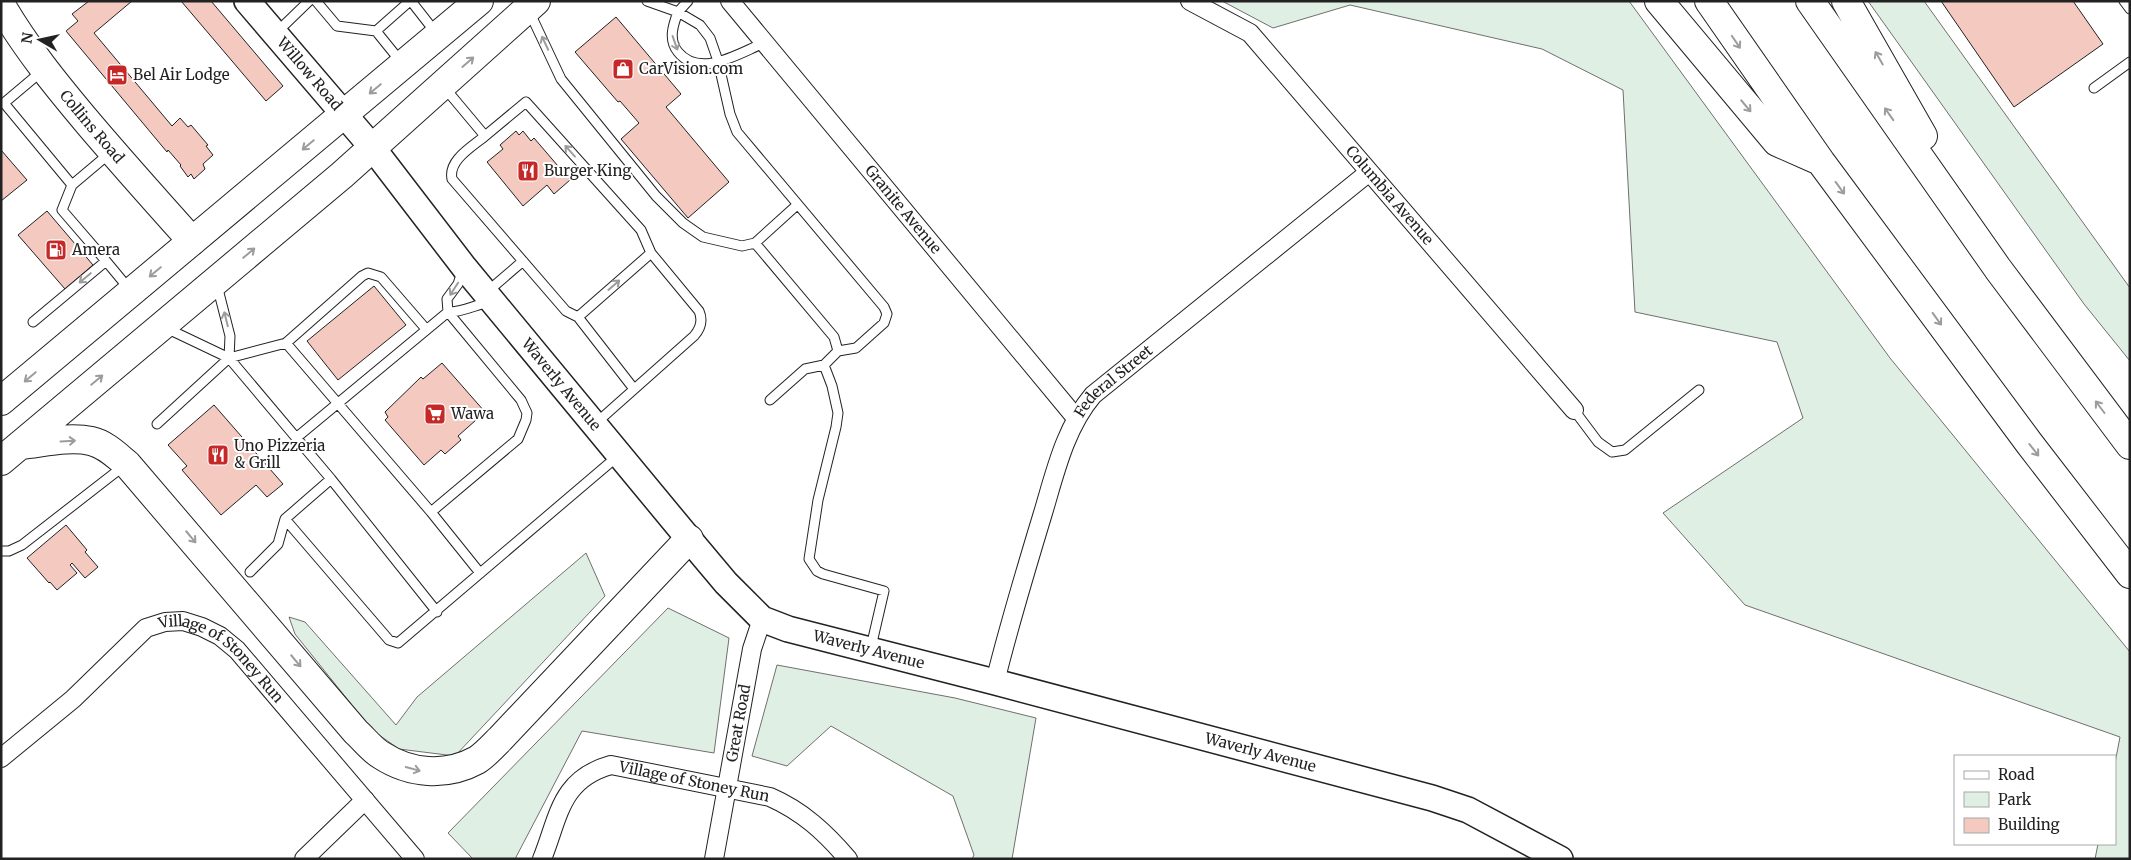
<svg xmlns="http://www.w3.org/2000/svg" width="2131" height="860" viewBox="0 0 2131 860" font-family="Merriweather,serif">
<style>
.green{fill:#e0efe3;stroke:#6f6f6f}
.building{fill:#f3c9c0;stroke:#222}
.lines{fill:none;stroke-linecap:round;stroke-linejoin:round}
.lane-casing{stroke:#222;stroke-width:11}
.street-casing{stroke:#222;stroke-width:20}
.secondary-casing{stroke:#222;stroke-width:28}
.primary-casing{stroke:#222;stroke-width:30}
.highway-casing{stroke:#222;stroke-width:30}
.lane{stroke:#fff;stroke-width:9}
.street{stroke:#fff;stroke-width:18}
.secondary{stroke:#fff;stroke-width:25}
.primary{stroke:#fff;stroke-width:28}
.highway{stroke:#fff;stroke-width:28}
.oneway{stroke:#9c9c9c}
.labels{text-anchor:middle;stroke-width:4;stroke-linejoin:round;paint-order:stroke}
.poi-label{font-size:15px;fill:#222;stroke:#fff;text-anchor:start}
.street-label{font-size:15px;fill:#222;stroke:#fff}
</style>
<rect width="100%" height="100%" fill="#fff"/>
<path class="green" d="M 1222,1 L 1629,1 L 1890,358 L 2130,652 L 2130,859 L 2095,859 L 2098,844 L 2115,844 L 2115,763 L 2120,737 L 1745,605 L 1663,513 L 1803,418 L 1777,342 L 1635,312 L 1623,90 L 1542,49 L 1350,5 L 1273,28 Z
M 1868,1 L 1924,1 L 2130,288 L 2130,361 L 2084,304 Z
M 586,553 L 605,596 L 455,756 L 399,749 L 372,730 L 295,634 L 289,617 L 305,622 L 396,725 L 417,697 Z
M 668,608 L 729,638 L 714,753 L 582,731 L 515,859 L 473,859 L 448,833 Z
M 777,665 L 955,698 L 1036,718 L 1012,859 L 972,859 L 974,855 L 953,796 L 831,726 L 787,766 L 752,756 Z"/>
<path class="building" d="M 89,1 L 132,1 L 94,33 L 172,126 L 180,118 L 188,127 L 191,125 L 208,145 L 206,146 L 213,155 L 203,164 L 205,169 L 194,179 L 191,174 L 188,177 L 180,166 L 181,165 L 168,150 L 167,152 L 66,31 L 78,21 L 72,14 Z
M 181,1 L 211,1 L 283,86 L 266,101 Z
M 1941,1 L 2073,1 L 2103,44 L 2014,107 Z
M 616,17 L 681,94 L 666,107 L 729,182 L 688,218 L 621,139 L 639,123 L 620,101 L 618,102 L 575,52 Z
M 516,131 L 519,135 L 523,131 L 531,141 L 534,138 L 570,180 L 554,194 L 547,185 L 523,206 L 487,162 L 503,149 L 500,145 Z
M 1,150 L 27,180 L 1,201 Z
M 47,211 L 93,265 L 65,289 L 18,235 Z
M 374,286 L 406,325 L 338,380 L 307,341 Z
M 442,363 L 485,412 L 458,436 L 461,440 L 445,454 L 441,450 L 424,465 L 385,420 L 388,417 L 385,412 L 421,377 L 423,379 Z
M 214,405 L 283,484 L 267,497 L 256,485 L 221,515 L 182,470 L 187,466 L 168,445 Z
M 66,525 L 87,550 L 85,552 L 98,567 L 85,578 L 72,563 L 70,565 L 77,573 L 57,590 L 50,582 L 49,583 L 27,558 Z"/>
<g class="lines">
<g class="lane-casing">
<path id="lane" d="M 316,1 L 337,26 L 376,31 L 410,1
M 411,1 L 436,33
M 647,1 L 678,12 C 673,25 668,40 678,52 C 700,79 739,53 764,43
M 688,1 L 678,12 L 700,25 L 710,38 L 718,61 L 730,114 L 737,132 L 884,307 L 887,314 L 884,323 L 856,348 L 838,351 L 834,337 L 755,243
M 2124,1 L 2130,9
M 529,11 L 561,79 L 656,196 L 683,223 L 703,237 L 742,246 L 755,243 L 797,205
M 376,31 L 401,62
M 276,33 L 309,1
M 42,71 L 4,103 L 72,185 L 110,153
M 444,87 L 485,136 C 472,147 448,160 452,179 L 566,311 L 578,317 L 634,389
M 2094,88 L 2130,62
M 485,136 L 526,102 L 641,230 L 651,253 L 578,317
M 72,185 L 62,210 L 106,261
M 217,285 L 230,336 L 229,358
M 487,292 L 523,261
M 33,322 L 106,261 L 130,290
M 166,328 L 229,358 L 331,479 L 437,612
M 426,329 L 381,277 L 368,273 L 362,276 L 286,343 L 431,512 L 518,439 L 526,420 L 527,413 L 521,400 L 448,312 L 447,299 L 458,284 L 463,269
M 824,365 L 832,386 L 838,413 L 836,427 L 818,500 L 809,559 L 817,571 L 823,574 L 884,591 L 871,647
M 770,400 L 805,369 L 824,365 L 838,351
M 1574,410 L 1598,442 L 1612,452 L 1625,450 L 1699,390
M 157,424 L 229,358 L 286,343
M 595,424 L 694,336 C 701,328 703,320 699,311 L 651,253
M 296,438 L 448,312 C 463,312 475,305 489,302
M 431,512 L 480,573
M 285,519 L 331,479
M 1,551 L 9,551 L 22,545 L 125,465
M 250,572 L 278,544 L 285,519 L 389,640 L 398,643 L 619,455"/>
</g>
<g class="street-casing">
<g id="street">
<path id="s1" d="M 730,1 L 1076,418"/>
<path id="s2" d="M 1190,1 L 1250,33 L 1574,410"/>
<path id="s3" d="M 995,682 C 1009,625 1026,569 1043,513 C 1055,473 1065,428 1093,395 L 1368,173"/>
<path id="s4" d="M 1,758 L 73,699 L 146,628 L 165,622 L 183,621 L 202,627 L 220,636 L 237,650 L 415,859"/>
<path d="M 304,859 L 365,800"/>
<path id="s5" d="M 542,859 C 559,817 560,779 611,765 L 770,797 C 802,811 825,832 848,859"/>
<path id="s6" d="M 714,859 L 752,649 L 762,619"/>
</g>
</g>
<g class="secondary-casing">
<g id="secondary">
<path id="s7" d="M 247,1 L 372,147 L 464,267 L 689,539 L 726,583 L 762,619 L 788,629 L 995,682 L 1432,798 L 1468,810 L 1560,859"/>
</g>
</g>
<g class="primary-casing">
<g id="primary">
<path id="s8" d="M 1,5 C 26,48 57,86 89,124 C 123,164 157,202 192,241"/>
</g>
</g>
<g class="highway-casing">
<path id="highway" d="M 1659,1 L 1777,142 L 1820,161
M 1709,1 L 1821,162 L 2029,443 L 2130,574
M 1810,1 L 1998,269 L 2130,445
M 1846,1 L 1923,136
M 1,401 L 479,1
M 20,445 C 42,443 69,436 91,441 C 105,444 116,455 127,464 L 356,732 C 364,739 372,750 381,755 C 410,774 446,777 477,760 C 485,755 493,746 500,739 L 689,539
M 1,461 L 342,175 L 536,1"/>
</g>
<use href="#lane" class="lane"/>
<use href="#street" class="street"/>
<use href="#secondary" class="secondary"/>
<use href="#primary" class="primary"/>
<use href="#highway" class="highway"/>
</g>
<defs><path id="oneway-shaft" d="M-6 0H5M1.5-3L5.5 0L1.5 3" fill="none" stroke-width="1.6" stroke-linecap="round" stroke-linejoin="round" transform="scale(1.25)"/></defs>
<g class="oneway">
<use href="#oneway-shaft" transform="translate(1736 42) rotate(56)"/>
<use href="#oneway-shaft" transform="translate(545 43) rotate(-115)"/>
<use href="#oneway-shaft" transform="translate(675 43) rotate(71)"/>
<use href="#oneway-shaft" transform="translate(1879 58) rotate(-120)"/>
<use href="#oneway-shaft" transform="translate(468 62) rotate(-41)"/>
<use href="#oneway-shaft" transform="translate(375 89) rotate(140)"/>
<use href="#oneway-shaft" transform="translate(1746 106) rotate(50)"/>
<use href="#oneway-shaft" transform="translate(1889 114) rotate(-125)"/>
<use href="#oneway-shaft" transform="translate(308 145) rotate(140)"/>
<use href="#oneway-shaft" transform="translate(570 151) rotate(-132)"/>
<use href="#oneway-shaft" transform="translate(1840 188) rotate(54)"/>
<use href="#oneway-shaft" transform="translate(249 253) rotate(-40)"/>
<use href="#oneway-shaft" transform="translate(155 272) rotate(140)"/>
<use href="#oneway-shaft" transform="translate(85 278) rotate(140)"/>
<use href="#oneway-shaft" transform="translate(614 285) rotate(-41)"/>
<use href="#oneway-shaft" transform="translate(454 289) rotate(123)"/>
<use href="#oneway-shaft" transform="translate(226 319) rotate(-104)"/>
<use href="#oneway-shaft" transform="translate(1937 319) rotate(54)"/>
<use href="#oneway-shaft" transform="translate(30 377) rotate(140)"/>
<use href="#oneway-shaft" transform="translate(97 380) rotate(-40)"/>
<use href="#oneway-shaft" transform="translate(2100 407) rotate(-127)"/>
<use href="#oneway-shaft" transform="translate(68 441) rotate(-3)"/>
<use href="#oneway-shaft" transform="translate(2034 450) rotate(52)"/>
<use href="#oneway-shaft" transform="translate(191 537) rotate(50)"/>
<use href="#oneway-shaft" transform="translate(296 661) rotate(50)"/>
<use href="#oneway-shaft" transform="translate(413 769) rotate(15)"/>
</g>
<defs>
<g id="shop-square" transform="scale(1.125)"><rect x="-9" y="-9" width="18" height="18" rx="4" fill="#c62828" stroke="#fff"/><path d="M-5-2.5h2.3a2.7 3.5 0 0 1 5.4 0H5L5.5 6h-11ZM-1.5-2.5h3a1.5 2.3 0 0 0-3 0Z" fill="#fff"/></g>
<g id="hotel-square" transform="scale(1.125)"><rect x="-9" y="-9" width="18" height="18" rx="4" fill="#c62828" stroke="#fff"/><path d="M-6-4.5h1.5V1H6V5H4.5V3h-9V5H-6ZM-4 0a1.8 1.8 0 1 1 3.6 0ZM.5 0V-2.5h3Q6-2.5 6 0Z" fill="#fff"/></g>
<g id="restaurant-square" transform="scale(1.125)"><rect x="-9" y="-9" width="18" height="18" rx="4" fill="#c62828" stroke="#fff"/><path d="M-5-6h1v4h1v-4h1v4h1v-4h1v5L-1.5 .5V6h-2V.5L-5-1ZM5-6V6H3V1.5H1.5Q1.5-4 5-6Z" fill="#fff"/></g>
<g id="fuel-square" transform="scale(1.125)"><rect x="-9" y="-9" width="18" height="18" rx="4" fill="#c62828" stroke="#fff"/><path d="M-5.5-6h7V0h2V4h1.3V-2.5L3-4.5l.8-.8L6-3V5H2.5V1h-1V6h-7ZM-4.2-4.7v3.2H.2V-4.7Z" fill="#fff"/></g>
<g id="supermarket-square" transform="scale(1.125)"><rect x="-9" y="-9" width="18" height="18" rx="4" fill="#c62828" stroke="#fff"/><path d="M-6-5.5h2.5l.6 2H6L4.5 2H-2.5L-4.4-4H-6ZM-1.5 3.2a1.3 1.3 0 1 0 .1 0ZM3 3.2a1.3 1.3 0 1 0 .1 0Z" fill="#fff"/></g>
</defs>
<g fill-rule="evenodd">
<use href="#shop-square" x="623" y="69"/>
<use href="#hotel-square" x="117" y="75"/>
<use href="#restaurant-square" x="528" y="171"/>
<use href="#fuel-square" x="56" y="250"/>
<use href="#supermarket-square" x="435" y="414"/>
<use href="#restaurant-square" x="218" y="455"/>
</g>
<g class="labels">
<g class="poi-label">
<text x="639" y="74">CarVision.com</text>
<text x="133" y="80">Bel Air Lodge</text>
<text x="544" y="176">Burger King</text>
<text x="72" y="255">Amera</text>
<text x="451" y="419">Wawa</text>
<text x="234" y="451">Uno Pizzeria<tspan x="234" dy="17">&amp; Grill</tspan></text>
</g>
<g class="street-label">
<text dy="5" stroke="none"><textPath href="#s7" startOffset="96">Willow Road</textPath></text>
<text dy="5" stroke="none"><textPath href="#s8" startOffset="152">Collins Road</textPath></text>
<text dy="5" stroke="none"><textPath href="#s2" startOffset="282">Columbia Avenue</textPath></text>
<text dy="5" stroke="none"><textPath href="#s1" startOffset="271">Granite Avenue</textPath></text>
<text dy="5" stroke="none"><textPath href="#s3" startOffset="329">Federal Street</textPath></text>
<text dy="5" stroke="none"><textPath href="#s7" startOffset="496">Waverly Avenue</textPath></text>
<text dy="5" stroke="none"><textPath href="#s7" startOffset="916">Waverly Avenue</textPath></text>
<text dy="5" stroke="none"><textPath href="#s4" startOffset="285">Village of Stoney Run</textPath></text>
<text dy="5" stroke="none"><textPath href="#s6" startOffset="138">Great Road</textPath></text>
<text dy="5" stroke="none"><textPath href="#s7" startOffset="1321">Waverly Avenue</textPath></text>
<text dy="5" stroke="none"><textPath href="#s5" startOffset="208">Village of Stoney Run</textPath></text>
</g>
</g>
<rect width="2131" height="860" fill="none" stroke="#222222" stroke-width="5"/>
<rect x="1954" y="755" width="162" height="90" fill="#ffffff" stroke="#a7a7a7"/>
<rect x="1964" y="771" width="25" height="8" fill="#ffffff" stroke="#a7a7a7"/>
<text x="1998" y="780" font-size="15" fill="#222222">Road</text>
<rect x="1964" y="792" width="25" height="15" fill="#e0efe3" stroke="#a7a7a7"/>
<text x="1998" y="805" font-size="15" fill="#222222">Park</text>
<rect x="1964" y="818" width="25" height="15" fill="#f3c9c0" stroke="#a7a7a7"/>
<text x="1998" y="830" font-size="15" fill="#222222">Building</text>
<g transform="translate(40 40) rotate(279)" stroke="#ffffff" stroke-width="4" paint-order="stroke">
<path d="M0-4L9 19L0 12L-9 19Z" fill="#222222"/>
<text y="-8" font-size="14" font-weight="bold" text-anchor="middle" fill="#222222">N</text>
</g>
</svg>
